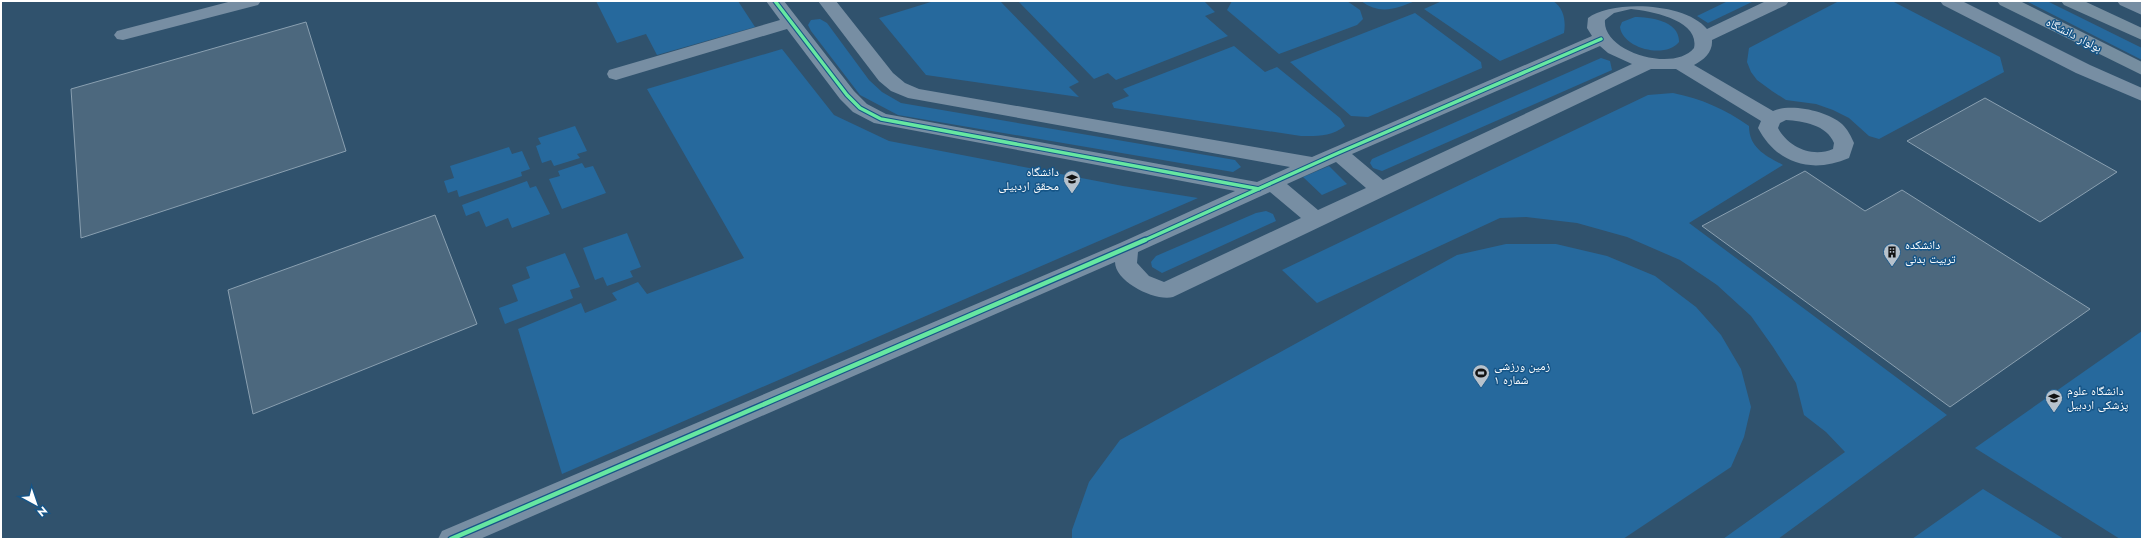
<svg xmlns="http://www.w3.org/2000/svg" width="2143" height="540" viewBox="0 0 2143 540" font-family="Jost,'Noto Naskh Arabic',sans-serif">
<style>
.green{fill:#26699d}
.building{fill:#4c687e;stroke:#8aa0b1}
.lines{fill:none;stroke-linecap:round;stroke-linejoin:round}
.minor{fill:#778ea3;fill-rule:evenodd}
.major{fill:#768ea0;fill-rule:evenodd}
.cycleway-far1-casing{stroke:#165587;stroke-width:5.5}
.cycleway-casing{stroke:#165587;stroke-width:7}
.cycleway-far1{stroke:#66e7a1;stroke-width:3.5}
.cycleway{stroke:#66e7a1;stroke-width:4.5}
.labels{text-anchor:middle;stroke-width:3;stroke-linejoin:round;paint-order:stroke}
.street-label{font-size:12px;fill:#fff;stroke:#165587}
.poi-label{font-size:12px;fill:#fff;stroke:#165587;text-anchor:start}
</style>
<rect width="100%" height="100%" fill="#30526d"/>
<path class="green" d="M 596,1 L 738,1 L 755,27 L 657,55 L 646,34 L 617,43 Z
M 934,1 L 1000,1 L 1079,82 L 1069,87 L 1079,97 L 926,75 L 879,18 Z
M 1018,1 L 1204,1 L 1215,12 L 1205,16 L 1228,36 L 1116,80 L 1108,73 L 1094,79 Z
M 1232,1 L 1347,1 L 1360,10 L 1363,19 L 1357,25 L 1279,54 L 1227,10 Z
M 1361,1 L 1415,1 C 1395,9 1380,15 1361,1 Z
M 1442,1 L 1553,1 C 1564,8 1566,21 1564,33 L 1500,61 L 1424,9 Z
M 1728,1 L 1754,1 L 1708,23 L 1697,16 Z
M 1839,1 L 1892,1 L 2000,57 L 2004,72 L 1879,139 L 1869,136 L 1849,118 L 1833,110 L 1816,104 L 1786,100 L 1772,91 L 1757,80 L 1751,72 L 1747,62 L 1749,48 Z
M 2026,1 L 2047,1 L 2142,48 L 2142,60 Z
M 1415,13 L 1481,62 L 1482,68 L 1368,117 L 1351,116 L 1290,62 Z
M 1635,17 C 1650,17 1680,21 1679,42 C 1666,59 1623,49 1620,27 L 1622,22 Z
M 820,19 L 827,23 L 869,80 L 882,92 L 901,103 L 1235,160 L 1241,167 L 1233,172 L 898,115 L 860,95 L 811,31 L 808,25 L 811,20 Z
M 1234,46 L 1265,72 L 1277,67 L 1340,118 L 1345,126 C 1331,137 1317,136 1301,136 L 1114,108 L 1112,103 L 1129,96 L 1123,89 Z
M 782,49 L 834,115 L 889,141 L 1123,186 L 1198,198 L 562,474 L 518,329 L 581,303 L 585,313 L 617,300 L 612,293 L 638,282 L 647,294 L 744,258 L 647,89 Z
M 1601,58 L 1610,61 L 1612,70 L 1382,171 L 1373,168 L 1370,163 L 1372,159 Z
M 1673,93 C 1702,99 1725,109 1749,126 C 1749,148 1766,156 1783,165 L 1689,223 L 1947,415 L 1778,539 L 1723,539 L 1845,452 L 1826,432 L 1804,415 L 1796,383 L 1773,347 L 1751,316 L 1717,285 L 1680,260 L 1627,237 L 1577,223 L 1526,217 L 1500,218 L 1317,303 L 1282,270 L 1648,95 Z
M 575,126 L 587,151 L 577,154 L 580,158 L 554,166 L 551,160 L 542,163 L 536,146 L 541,144 L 538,138 Z
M 509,147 L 512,154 L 522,151 L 530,169 L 521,172 L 522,176 L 459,197 L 457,190 L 448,193 L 444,181 L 454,178 L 450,166 Z
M 582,163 L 585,168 L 593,166 L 606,193 L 562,209 L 549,179 L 560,176 L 558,171 Z
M 1329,166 L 1347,184 L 1322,195 L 1303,177 Z
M 527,181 L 530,188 L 536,186 L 550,214 L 512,228 L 508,218 L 486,227 L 479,211 L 466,216 L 462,205 Z
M 1266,211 L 1273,214 L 1276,221 L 1162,273 L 1152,267 L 1151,262 L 1156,256 L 1256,213 Z
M 627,233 L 641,267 L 630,271 L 633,277 L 607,286 L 603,277 L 595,280 L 583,248 Z
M 1506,244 L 1556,244 L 1607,256 L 1655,276 L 1696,307 L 1721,335 L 1741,369 L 1751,407 L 1744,437 L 1731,467 L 1623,539 L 1072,539 L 1072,530 L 1089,482 L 1120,440 L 1457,255 Z
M 565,253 L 580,287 L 570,290 L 573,298 L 505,324 L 499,308 L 518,301 L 512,285 L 530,278 L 526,267 Z
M 2142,331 L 2142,539 L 2120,539 L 1975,448 Z
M 1983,489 L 2064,539 L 1912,539 Z"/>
<path class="building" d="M 306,22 L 346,151 L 81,238 L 71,89 Z
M 1985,98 L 2117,172 L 2040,222 L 1907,141 Z
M 1805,171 L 1865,211 L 1902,190 L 2090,309 L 1950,407 L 1702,226 Z
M 435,215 L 477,324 L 253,414 L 228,290 Z"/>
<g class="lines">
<path class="minor" d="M 232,1 L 261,1 L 258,5 L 123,40 L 117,39 L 114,35 L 117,31 Z
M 766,1 L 784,1 L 854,91 L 867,104 L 886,114 L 1257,182 L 1290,167 L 908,98 L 891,91 L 879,81 L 818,1 L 836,1 L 893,73 L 905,83 L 919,89 L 1312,157 L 1592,36 L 1587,28 L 1588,18 C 1611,0 1685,2 1707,29 L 1766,1 L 1789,1 L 1786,5 L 1712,40 C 1713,52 1704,60 1694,65 L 1773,111 C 1791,103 1827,111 1842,124 C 1848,130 1851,136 1854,143 L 1849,158 C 1812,174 1777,164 1758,128 L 1761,121 L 1676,69 L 1651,69 L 1173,297 C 1156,302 1115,282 1115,262 L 480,539 L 438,539 L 442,531 L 1120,243 L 1235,191 L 874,123 L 853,112 L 840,99 L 787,29 L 616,80 L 609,78 L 607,74 L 609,70 L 780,20 ZM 1631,9 C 1651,11 1700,20 1694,48 C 1674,73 1602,52 1605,20 L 1614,13 ZM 1600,46 L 1608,53 L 1632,64 L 1383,180 L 1352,154 ZM 1786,120 C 1803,121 1827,125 1834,143 L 1833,149 C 1812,158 1788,147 1778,128 L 1780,123 ZM 1336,162 L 1366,188 L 1318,210 L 1287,184 ZM 1270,192 L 1301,218 L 1164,282 L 1149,276 L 1137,263 L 1138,252 Z
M 1940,1 L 1962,1 L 2090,65 L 2142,88 L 2142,101 L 2076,73 L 1943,5 Z
M 2117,1 L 2139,1 L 2142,3 L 2142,15 L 2120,5 Z"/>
<path class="major" d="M 1997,1 L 2020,1 L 2142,62 L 2142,75 L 2000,5 Z
M 2061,1 L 2084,1 L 2142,28 L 2142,40 L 2064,5 Z"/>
<g class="cycleway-far1-casing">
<path id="cycleway-far1" d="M 775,1 L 847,95 L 860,108 L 881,119 L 1259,189
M 1143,241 L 1338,153 L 1601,39"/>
</g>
<g class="cycleway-casing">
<path id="cycleway" d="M 451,539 L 1145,240"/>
</g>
<use href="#cycleway-far1" class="cycleway-far1"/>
<use href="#cycleway" class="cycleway"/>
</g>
<defs>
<g id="university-pin" transform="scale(0.9)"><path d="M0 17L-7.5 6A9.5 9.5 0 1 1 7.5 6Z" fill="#b7c2cc" stroke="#165587"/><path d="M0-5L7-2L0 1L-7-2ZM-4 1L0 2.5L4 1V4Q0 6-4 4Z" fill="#111"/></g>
<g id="building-pin" transform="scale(0.9)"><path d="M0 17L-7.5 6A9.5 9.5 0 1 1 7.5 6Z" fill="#b7c2cc" stroke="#165587"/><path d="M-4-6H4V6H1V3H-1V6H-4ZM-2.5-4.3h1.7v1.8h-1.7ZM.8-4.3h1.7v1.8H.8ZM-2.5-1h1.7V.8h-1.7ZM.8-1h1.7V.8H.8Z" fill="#111"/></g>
<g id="stadium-pin" transform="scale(0.9)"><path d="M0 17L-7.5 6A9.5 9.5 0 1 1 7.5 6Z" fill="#b7c2cc" stroke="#165587"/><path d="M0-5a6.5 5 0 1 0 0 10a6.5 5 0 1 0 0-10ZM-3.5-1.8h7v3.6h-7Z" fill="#111"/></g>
</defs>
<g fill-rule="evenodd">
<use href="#university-pin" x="1072" y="179"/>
<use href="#building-pin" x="1892" y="252"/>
<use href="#stadium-pin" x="1481" y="373"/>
<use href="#university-pin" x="2054" y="398"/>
</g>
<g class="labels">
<g class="street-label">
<text transform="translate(2074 35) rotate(27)" y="4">بولوار دانشگاه</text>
</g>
<g class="poi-label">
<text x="1059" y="176" text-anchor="end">دانشگاه<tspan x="1059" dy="14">محقق اردبیلی</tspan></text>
<text x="1905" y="249">دانشکده<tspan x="1905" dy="14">تربیت بدنی</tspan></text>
<text x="1494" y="370">زمین ورزشی<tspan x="1494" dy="14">شماره ۱</tspan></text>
<text x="2067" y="395">دانشگاه علوم<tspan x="2067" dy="14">پزشکی اردبیل</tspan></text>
</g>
</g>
<rect width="2143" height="540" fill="none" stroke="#ffffff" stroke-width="4"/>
<g transform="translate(36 504) rotate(140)" stroke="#165587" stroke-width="3" paint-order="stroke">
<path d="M0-3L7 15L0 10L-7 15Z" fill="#ffffff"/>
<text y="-6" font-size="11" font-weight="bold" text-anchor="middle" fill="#ffffff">N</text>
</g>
</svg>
